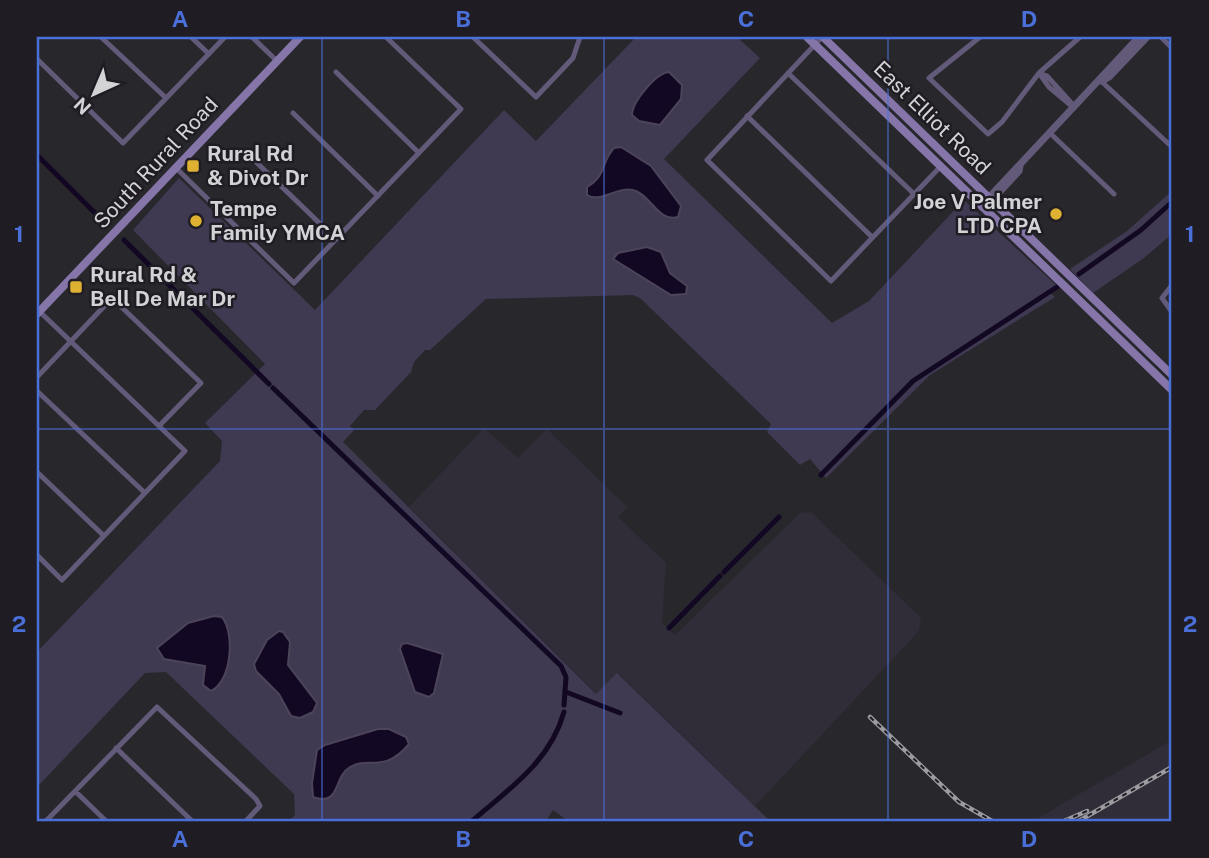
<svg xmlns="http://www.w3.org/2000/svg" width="1209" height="858" viewBox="0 0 1209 858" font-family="'Public Sans',sans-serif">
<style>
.built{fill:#302d38}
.green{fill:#403952}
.water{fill:#120823;stroke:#4c4559;stroke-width:2}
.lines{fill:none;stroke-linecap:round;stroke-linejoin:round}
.canal{stroke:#120823;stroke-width:5}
.minor{stroke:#635a7a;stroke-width:5}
.tertiary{stroke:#635a7a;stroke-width:7}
.secondary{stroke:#8575a9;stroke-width:8}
.rail-casing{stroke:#9c9b9f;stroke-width:4.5}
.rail{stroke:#1f1d23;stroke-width:2;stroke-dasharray:5;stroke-linecap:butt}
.grid{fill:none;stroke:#4a6fd8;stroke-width:2;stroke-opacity:0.55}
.poi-dot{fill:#deb133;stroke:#1f1d23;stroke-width:2.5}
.labels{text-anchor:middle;stroke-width:5;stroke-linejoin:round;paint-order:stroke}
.street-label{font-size:21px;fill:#d3d3d6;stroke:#1f1d23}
.poi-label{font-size:21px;font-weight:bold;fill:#d3d3d6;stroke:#1f1d23;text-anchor:start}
.neatline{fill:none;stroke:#4a6fd8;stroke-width:2.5}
.grid-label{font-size:23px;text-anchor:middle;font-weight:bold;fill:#4a6fd8}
</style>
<rect width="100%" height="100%" fill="#28272c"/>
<path class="built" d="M 484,428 L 518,458 L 547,429 L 627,507 L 618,517 L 666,563 L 662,623 L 675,635 L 800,513 L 806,512 L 812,513 L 921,618 L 919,631 L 755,806 L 618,673 L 597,694 L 409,507 Z
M 1172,740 L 1172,821 L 1033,821 Z"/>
<path class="green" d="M 636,37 L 737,37 L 760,58 L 664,159 L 832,323 L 869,301 L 964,200 L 1056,285 L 1048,291 L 1055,297 L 930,375 L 826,478 L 810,459 L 800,465 L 767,432 L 771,424 L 640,298 L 633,295 L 486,299 L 430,350 L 425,350 L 414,362 L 411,372 L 375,410 L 364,410 L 350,426 L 354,430 L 343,442 L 596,694 L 617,673 L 770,821 L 568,821 L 553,810 L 546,821 L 289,821 L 295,815 L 294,794 L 166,672 L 145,673 L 40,784 L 37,780 L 37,652 L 220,461 L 222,441 L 205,423 L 265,364 L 133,230 L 179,178 L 315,310 L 504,110 L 536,141 Z
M 1172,191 L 1172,234 L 1144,258 L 1093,293 L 1070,269 L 1127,231 Z"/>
<path class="water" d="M 669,72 L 682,85 L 681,99 L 660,125 L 639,121 L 632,115 C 632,102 656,73 669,72 Z
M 621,147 L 651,166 L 681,206 L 678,217 C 660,223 651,197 636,191 C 619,184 602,204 587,195 L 587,187 C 608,174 600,163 614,148 Z
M 647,247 L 661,252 L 670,273 L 687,286 L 686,294 L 671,295 L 613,259 L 618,253 Z
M 214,616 L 222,617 C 235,633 232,681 211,691 L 203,685 L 205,666 L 164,659 L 157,648 L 188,623 Z
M 279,631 L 283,632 L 290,642 L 288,665 L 317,703 L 313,712 L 300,718 L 291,716 L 279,694 L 256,671 L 254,664 L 267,640 Z
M 407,643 L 443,654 L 434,693 L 429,697 L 415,692 L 400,649 L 402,644 Z
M 378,729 L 389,729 L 406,737 L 409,744 C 384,774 369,756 350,767 C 333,777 341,807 313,797 L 312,783 L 317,750 L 325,745 Z"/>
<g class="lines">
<path class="canal" d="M 37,155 L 106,224
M 124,240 L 269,384
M 1079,274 L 1141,230 L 1172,202
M 273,388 L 561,666 L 566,677 L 564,705
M 821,475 L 913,381 L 1057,287
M 724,572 L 779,517
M 669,628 L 720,576
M 566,692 L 620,713
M 472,821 C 509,789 550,762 564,712"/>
<path class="minor" d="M 101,37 L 166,98
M 191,37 L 209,54
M 252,37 L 277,61
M 473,37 L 536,97 L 573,58 L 580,37
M 822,37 L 707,160 L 831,281 L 941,166
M 980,37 L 929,78 L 988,134 L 1002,122 L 1039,73 L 1080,37
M 1161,37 L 1172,48
M 37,59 L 123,143 L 225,37
M 336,72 L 419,153
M 788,73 L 914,194
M 1039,73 L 1047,76 L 1074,106
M 1039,73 L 1049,87 L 1074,108
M 1101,81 L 1172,147
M 293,113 L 378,196
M 747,116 L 872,237
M 1051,134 L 1114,194
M 252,158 L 336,239
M 176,168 L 294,283 L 461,109 L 386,37
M 1172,285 L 1162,298 L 1172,312
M 37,377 L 112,298 L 201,383 L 159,426
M 37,391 L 145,493
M 37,472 L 104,536
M 37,555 L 62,580 L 185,451 L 38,310
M 116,748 L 192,821
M 75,791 L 106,821
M 46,821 L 157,707 L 256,799 L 260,806 L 246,821"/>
<path class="tertiary" d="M 1102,81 L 1109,77 L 1147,37
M 990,198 L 996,196 L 1019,171 L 1020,166
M 982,205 L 1139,37"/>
<path class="secondary" d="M 807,37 L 1172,390
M 823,37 L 1172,375
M 37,314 L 300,37"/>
<g class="rail-casing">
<path id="rail" d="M 870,717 L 959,802 L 992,821
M 1064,821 L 1087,811
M 1079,821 L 1172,767"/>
</g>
<use href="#rail" class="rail"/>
</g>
<path class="grid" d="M 322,37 L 322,821M 604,37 L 604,821M 888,37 L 888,821M 37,429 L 1172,429"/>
<g class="poi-dot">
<rect x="186" y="159" width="14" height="14" rx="3.5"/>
<circle cx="1056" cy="214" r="7"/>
<circle cx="196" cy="221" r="7"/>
<rect x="69" y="280" width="14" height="14" rx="3.5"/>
</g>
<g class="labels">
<g class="street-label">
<text transform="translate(932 118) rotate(44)" y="7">East Elliot Road</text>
<text transform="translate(156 163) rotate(-47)" y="7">South Rural Road</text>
</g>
<g class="poi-label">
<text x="207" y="161">Rural Rd<tspan x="207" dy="24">&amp; Divot Dr</tspan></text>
<text x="1042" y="209" text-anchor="end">Joe V Palmer<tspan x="1042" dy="24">LTD CPA</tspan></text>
<text x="210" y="216">Tempe<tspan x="210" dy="24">Family YMCA</tspan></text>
<text x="90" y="282">Rural Rd &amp;<tspan x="90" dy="24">Bell De Mar Dr</tspan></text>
</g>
</g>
<rect width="1209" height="858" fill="none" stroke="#1f1d23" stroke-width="77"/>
<g transform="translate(94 94) rotate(224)" stroke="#1f1d23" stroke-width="5" paint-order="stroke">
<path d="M0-5L12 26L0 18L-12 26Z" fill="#d3d3d6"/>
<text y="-10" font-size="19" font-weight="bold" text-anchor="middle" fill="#d3d3d6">N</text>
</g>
<rect x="38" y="38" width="1132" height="782" class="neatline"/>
<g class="grid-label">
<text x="180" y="27">A</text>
<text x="463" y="27">B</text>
<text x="746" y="27">C</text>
<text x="1029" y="27">D</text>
<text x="19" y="242">1</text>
<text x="1190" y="242">1</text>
<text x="19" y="632">2</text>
<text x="1190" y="632">2</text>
<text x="180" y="847">A</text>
<text x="463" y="847">B</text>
<text x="746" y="847">C</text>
<text x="1029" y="847">D</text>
</g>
</svg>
